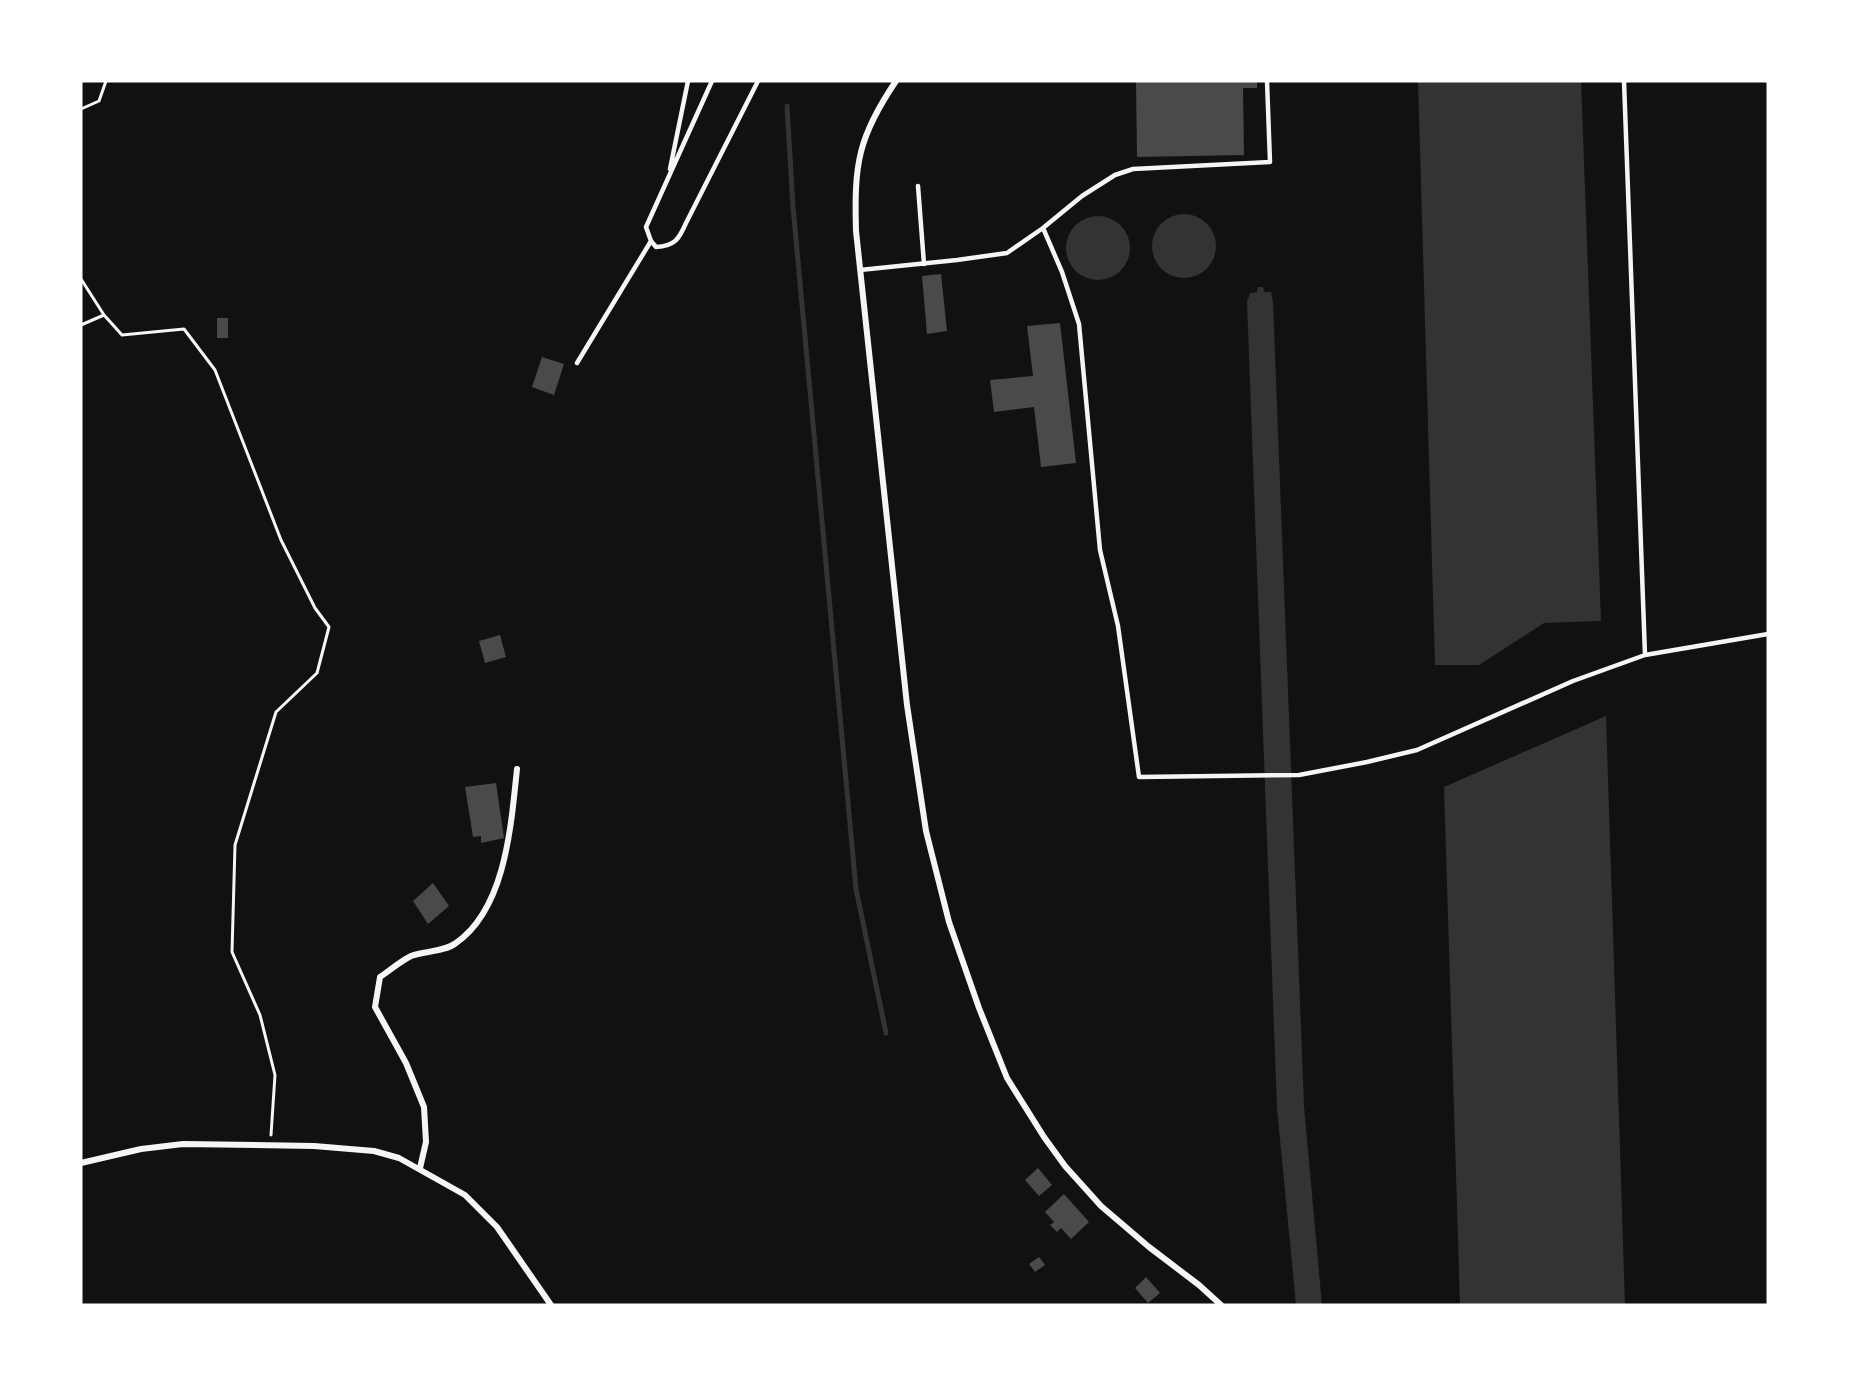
<svg xmlns="http://www.w3.org/2000/svg" width="1849" height="1386" viewBox="0 0 1849 1386" font-family="Karla,sans-serif">
<style>
.water{fill:#333}
.lines{fill:none;stroke-linecap:round;stroke-linejoin:round}
.stream{stroke:#333;stroke-width:5}
.building{fill:#4a4a4a}
.path{stroke:#f5f5f5;stroke-width:3}
.service{stroke:#f5f5f5;stroke-width:4.5}
.minor{stroke:#f5f5f5;stroke-width:6}
</style>
<rect width="100%" height="100%" fill="#111"/>
<path class="water" d="M 1418,81 L 1581,81 L 1601,621 L 1544,623 L 1479,665 L 1435,665 Z
M1152 246a32 32 0 1 1 64 0a32 32 0 1 1-64 0Z
M1066 248a32 32 0 1 1 64 0a32 32 0 1 1-64 0Z
M 1258,287 L 1263,287 L 1264,292 L 1271,292 L 1273,302 L 1304,1106 L 1322,1305 L 1296,1305 L 1277,1108 L 1247,302 L 1250,293 L 1257,292 Z
M 1606,716 L 1625,1305 L 1460,1305 L 1444,787 Z"/>
<g class="lines">
<path class="stream" d="M 787,106 L 793,207 L 856,889 L 886,1033"/>
</g>
<path class="building" d="M 1136,81 L 1257,81 L 1257,88 L 1243,88 L 1244,155 L 1137,157 Z
M 941,274 L 947,331 L 927,334 L 922,276 Z
M 217,318 L 228,318 L 228,338 L 217,338 Z
M 1060,323 L 1076,463 L 1041,467 L 1034,407 L 994,412 L 990,380 L 1033,376 L 1027,326 Z
M 542,357 L 564,364 L 554,395 L 532,387 Z
M 500,635 L 506,657 L 485,663 L 479,641 Z
M 496,783 L 504,838 L 481,843 L 481,836 L 473,837 L 465,787 Z
M 433,883 L 449,906 L 428,924 L 413,901 Z
M 1038,1168 L 1052,1185 L 1039,1196 L 1025,1180 Z
M 1064,1194 L 1089,1222 L 1071,1239 L 1061,1228 L 1057,1232 L 1050,1225 L 1054,1222 L 1045,1212 Z
M 1039,1257 L 1045,1265 L 1035,1272 L 1029,1264 Z
M 1146,1277 L 1160,1293 L 1148,1303 L 1135,1288 Z"/>
<g class="lines">
<path class="path" d="M 81,109 L 99,101 L 106,81
M 81,279 L 104,315
M 81,325 L 104,315 L 122,335 L 184,329 L 215,370 L 281,540 L 315,608 L 329,627 L 317,673 L 276,712 L 235,845 L 232,952 L 260,1015 L 275,1075 L 271,1135"/>
<path class="service" d="M 712,81 L 646,227 L 651,241 L 656,247 C 675,246 679,239 686,223 L 758,81
M 670,169 L 688,81
M 918,186 L 924,264
M 1043,228 L 1062,272 L 1079,324 L 1100,550 L 1118,626 L 1139,777 L 1299,775 L 1367,762 L 1417,750 L 1573,681 L 1645,655 L 1624,81
M 860,270 L 957,260 L 1007,253 L 1043,228 L 1082,196 L 1115,175 L 1133,169 L 1270,162 L 1267,81
M 577,363 L 651,241
M 1645,655 L 1768,634"/>
<path class="minor" d="M 896,81 C 858,137 854,164 856,231 L 907,705 L 926,831 L 949,922 L 979,1008 L 1007,1078 L 1044,1137 L 1065,1166 L 1101,1206 L 1149,1247 L 1199,1285 L 1221,1305
M 81,1163 L 141,1149 L 183,1144 L 314,1146 L 374,1151 L 399,1158 L 465,1195 L 497,1227 L 551,1305
M 420,1168 L 426,1142 L 424,1107 L 406,1063 L 375,1007 L 380,977 C 390,970 401,961 411,956 C 425,951 444,952 456,943 C 506,908 511,825 517,769"/>
</g>
<rect width="1849" height="1386" fill="none" stroke="#ffffff" stroke-width="165"/>
</svg>
